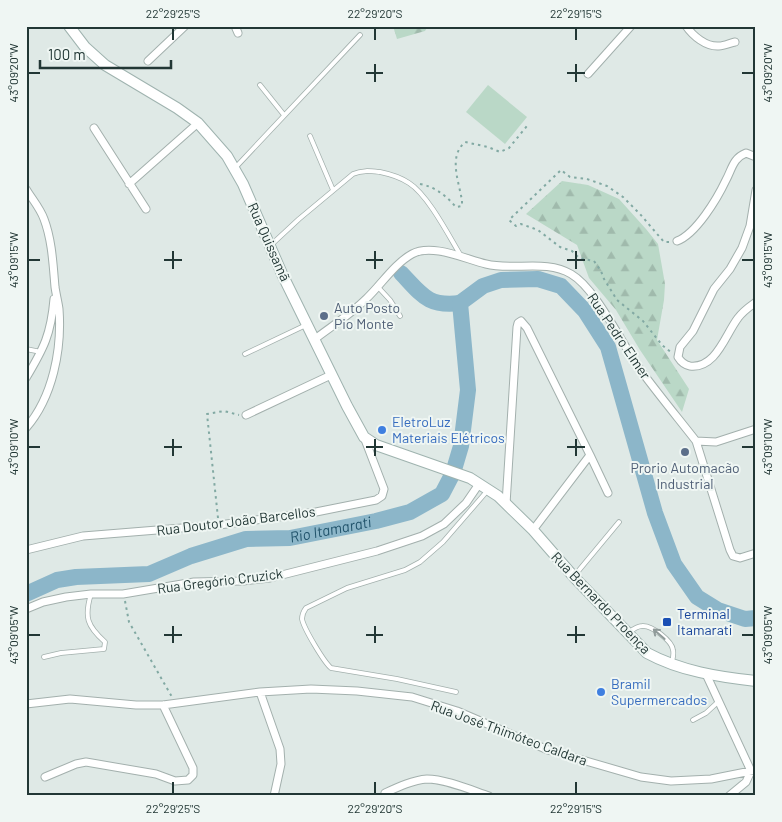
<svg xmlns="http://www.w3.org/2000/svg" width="782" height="822" viewBox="0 0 782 822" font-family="Barlow,sans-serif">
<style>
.forest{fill:url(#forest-firs)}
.pitch{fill:#bad8c7}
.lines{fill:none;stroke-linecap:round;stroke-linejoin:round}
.river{stroke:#8cb6c9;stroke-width:16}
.lane-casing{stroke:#a3b0ad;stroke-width:5.5}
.street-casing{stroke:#a3b0ad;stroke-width:9}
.secondary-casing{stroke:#9fb3af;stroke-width:12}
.path{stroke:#82a9a3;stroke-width:2;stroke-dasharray:2.5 4;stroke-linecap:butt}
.lane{stroke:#fff;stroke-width:4}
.street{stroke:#fff;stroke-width:7}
.secondary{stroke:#fff;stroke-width:10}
.oneway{stroke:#909b9a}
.ticks{fill:none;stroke:#223735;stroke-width:2}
.service-dot{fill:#5c6f8a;stroke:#eff6f3;stroke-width:2}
.shop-dot{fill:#3f7fe0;stroke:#eff6f3;stroke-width:2}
.transit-dot{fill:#1a4fb4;stroke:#eff6f3;stroke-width:2}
.labels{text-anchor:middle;stroke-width:4;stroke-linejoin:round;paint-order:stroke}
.street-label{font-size:14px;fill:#223735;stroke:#eff6f3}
.service-label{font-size:14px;fill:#4e5e75;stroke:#eff6f3;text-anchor:start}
.shop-label{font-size:14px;fill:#366cbe;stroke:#eff6f3;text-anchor:start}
.transit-label{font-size:14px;fill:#164399;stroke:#eff6f3;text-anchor:start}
.water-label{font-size:15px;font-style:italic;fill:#22546c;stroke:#eff6f3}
.neatline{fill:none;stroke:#223735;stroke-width:2}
.ticks-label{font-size:12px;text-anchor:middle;fill:#223735}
</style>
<defs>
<pattern id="forest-firs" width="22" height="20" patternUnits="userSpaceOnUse" patternTransform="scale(1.25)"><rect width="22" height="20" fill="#bad8c7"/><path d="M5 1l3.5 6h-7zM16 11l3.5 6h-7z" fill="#a0baac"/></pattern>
</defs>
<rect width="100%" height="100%" fill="#dfe9e6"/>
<path class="forest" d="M 393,26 L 428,26 L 425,31 L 397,39 Z
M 562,181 L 588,185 L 619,199 L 646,229 L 658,244 L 665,284 L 664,300 L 657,340 L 689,389 L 682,412 L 640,350 L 616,310 L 589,278 L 577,245 L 526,214 Z"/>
<path class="pitch" d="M 488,85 L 527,117 L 505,144 L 466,112 Z"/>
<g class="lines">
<g class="river">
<path d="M 401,273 C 422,295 428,307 460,303"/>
<path id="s1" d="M 26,594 L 57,580 L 76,577 L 149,574 L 191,556 L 246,539 L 290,538 L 376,521 L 410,512 L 442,494 L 453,473 L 461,446 L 468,390 L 460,303 L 483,286 L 501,280 L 538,279 L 561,286 L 585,311 L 608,347 L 655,513 L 674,564 L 697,597 L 718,610 L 745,619 L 756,618"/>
</g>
<g class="lane-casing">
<path id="lane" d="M 260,85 L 284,115
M 310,136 L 333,190
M 235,168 L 360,35
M 271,245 L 299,219 L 353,174 C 362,170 370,171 380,172 C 390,174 400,177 409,183 C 428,195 449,236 461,256
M 378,287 L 390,300 L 400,316
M 26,349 L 41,352
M 245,354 L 306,325
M 575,575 L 619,522
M 628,633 C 632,630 637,626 642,626 C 652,625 672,641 673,650 C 674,654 673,658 672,662
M 44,657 L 61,653 L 104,649 L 105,642 C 87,626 84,617 91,594
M 456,692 L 397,679 L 331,668 C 324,662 304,629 302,619 C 302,614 303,612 306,608 L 347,588 L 405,570 L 420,562 L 443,542 L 488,490
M 693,720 L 706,713 L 719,701"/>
</g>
<g class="street-casing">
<path id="street" d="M 235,26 L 238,33
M 686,26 C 693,36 706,47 719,46 C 724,46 730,43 735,42
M 148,61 L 185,26
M 588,74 L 631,26
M 94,128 L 146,209
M 129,184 L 198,123
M 26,189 C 32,199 40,208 44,219 C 52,240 53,264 55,287 C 56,294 58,302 59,309 C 62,349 53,397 26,428
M 756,190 L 750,226 L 742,248 L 730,269 L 714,289 L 693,331 L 680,347 L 678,357 C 681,362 684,365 690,366 C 716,369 725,335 738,318 C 743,311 749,307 756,302
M 677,241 C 696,234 717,199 726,180 C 732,169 733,158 746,153 L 756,157
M 315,339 C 332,326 351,314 366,299 C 381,285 394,264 412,254 C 432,243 465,259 486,264 C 513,271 546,259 571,274 C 597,289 623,347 642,372 C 659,395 678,418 696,441 L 716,442 L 756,429
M 26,378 C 44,348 51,334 54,299
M 246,415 L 331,375
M 696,441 L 730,550 L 733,556 L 740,558 L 756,553
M 590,455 L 608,493
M 506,504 L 517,327 L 518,323 L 521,321 L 527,328 L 590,455 L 533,530
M 26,550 L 83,536 L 219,525 L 316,512 L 376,500 L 382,496 L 384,489 L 364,437
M 26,609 L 43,602 L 66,597 L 91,594 L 123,594 L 194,582 L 243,581 L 270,578 L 377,551 L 422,536 L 444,524 L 466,503 L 479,484
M 706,674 L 751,771 L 746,782 L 729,796
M 260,692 L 280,749 L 281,764 L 274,796
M 26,704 L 70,699 L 136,705 L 163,705 L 260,692 L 311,689 L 357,691 L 412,697 L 457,711 L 548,750 L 641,777 L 671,781 L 711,779 L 756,770
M 45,777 L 76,764 L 86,762 L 156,774 L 175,781 L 188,780 L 193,775 L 193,768 L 163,705
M 385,793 C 398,787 413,780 427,779 C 445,779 471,790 489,796"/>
</g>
<g class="secondary-casing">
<path id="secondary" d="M 69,26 L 85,47 L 105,65 L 177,108 L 198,123 L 227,156 L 243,184 L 283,276 L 347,406 L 364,437 L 376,445 L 470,478 L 498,496 L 533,530 L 574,577 L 647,653 C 680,671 719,677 756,681"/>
</g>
<path class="path" d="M 420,184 C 436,187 446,196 456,207 L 462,206 L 462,201 C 459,181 448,157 465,142 L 488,147 L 500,152 L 509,148 L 527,126
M 669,242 L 664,242 L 640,214 L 623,197 L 607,186 L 587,179 L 570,177 L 561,170 L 509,220 L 516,226 L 521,224 L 538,230 L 560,247 L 572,251 L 579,258 L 594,261 L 601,271 L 604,279 L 617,300 L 643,321 L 662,345 L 672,353
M 218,518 L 207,414 L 224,411 L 239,415
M 125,601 L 129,622 L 172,697"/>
<use href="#lane" class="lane"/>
<use href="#street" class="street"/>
<use href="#secondary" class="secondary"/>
</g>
<defs><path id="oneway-shaft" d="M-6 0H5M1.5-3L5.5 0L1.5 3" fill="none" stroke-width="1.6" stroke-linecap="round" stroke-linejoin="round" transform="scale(1.25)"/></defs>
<use class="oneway" href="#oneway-shaft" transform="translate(659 634) rotate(-139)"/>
<path class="ticks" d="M 173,28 L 173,40M 375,28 L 375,40M 576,28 L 576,40M 375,64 L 375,82M 576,64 L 576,82M 28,73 L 40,73M 366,73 L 383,73M 567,73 L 585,73M 742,73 L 754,73M 173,251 L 173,269M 375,251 L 375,269M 576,251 L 576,269M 28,260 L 40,260M 164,260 L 182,260M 366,260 L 383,260M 567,260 L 585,260M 742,260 L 754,260M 173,439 L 173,456M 375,439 L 375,456M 576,439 L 576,456M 28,447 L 40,447M 164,447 L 182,447M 366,447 L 383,447M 567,447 L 585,447M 742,447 L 754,447M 173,626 L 173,643M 375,626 L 375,643M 576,626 L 576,643M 28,635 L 40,635M 164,635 L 182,635M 366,635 L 383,635M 567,635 L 585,635M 742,635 L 754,635M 173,782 L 173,794M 375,782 L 375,794M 576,782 L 576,794"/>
<g class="service-dot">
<circle cx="324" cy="316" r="5"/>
<circle cx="685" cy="452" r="5"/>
</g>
<g class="shop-dot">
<circle cx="382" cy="430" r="5"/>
<circle cx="601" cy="692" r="5"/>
</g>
<rect class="transit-dot" x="662" y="617" width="10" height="10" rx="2.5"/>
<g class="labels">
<g class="street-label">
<text transform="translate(269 242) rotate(66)" y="5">Rua Quissamã</text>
<text transform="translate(619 336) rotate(56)" y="5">Rua Pedro Elmer</text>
<text transform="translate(236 521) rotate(-7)" y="5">Rua Doutor João Barcellos</text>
<text transform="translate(220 581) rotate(-7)" y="5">Rua Gregório Cruzick</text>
<text transform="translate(601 603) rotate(46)" y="5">Rua Bernardo Proença</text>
<text transform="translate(509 733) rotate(20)" y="5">Rua José Thimóteo Caldara</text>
</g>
<g class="service-label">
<text x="334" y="313">Auto Posto<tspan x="334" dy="16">Pio Monte</tspan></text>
<text x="685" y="473" text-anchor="middle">Prorio Automacão<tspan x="685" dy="16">Industrial</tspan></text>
</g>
<g class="shop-label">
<text x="392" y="427">EletroLuz<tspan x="392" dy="16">Materiais Elétricos</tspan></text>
<text x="611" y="689">Bramil<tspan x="611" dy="16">Supermercados</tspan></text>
</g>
<g class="transit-label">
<text x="677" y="619">Terminal<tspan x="677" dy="16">Itamarati</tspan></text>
</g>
<g class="water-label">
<text dy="5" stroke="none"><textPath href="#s1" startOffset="315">Rio Itamarati</textPath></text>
</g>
</g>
<rect width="782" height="822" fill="none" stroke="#eff6f3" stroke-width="55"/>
<path d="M40 60v8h131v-8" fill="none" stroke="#223735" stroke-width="2.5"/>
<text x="48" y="60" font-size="15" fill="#223735" stroke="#eff6f3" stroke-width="4" paint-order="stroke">100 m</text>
<rect x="28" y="28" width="726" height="766" class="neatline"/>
<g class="ticks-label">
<text x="173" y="18">22°29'25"S</text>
<text x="375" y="18">22°29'20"S</text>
<text x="576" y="18">22°29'15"S</text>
<text transform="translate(768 73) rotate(-90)" y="4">43°09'20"W</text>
<text transform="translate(14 73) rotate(-90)" y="4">43°09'20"W</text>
<text transform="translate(768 260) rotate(-90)" y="4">43°09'15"W</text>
<text transform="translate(14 260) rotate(-90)" y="4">43°09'15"W</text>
<text transform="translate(768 447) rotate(-90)" y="4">43°09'10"W</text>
<text transform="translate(14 447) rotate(-90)" y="4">43°09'10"W</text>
<text transform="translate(14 635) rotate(-90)" y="4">43°09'05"W</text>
<text transform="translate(768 635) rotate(-90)" y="4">43°09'05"W</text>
<text x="173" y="813">22°29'25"S</text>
<text x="375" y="813">22°29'20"S</text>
<text x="576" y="813">22°29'15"S</text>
</g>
</svg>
